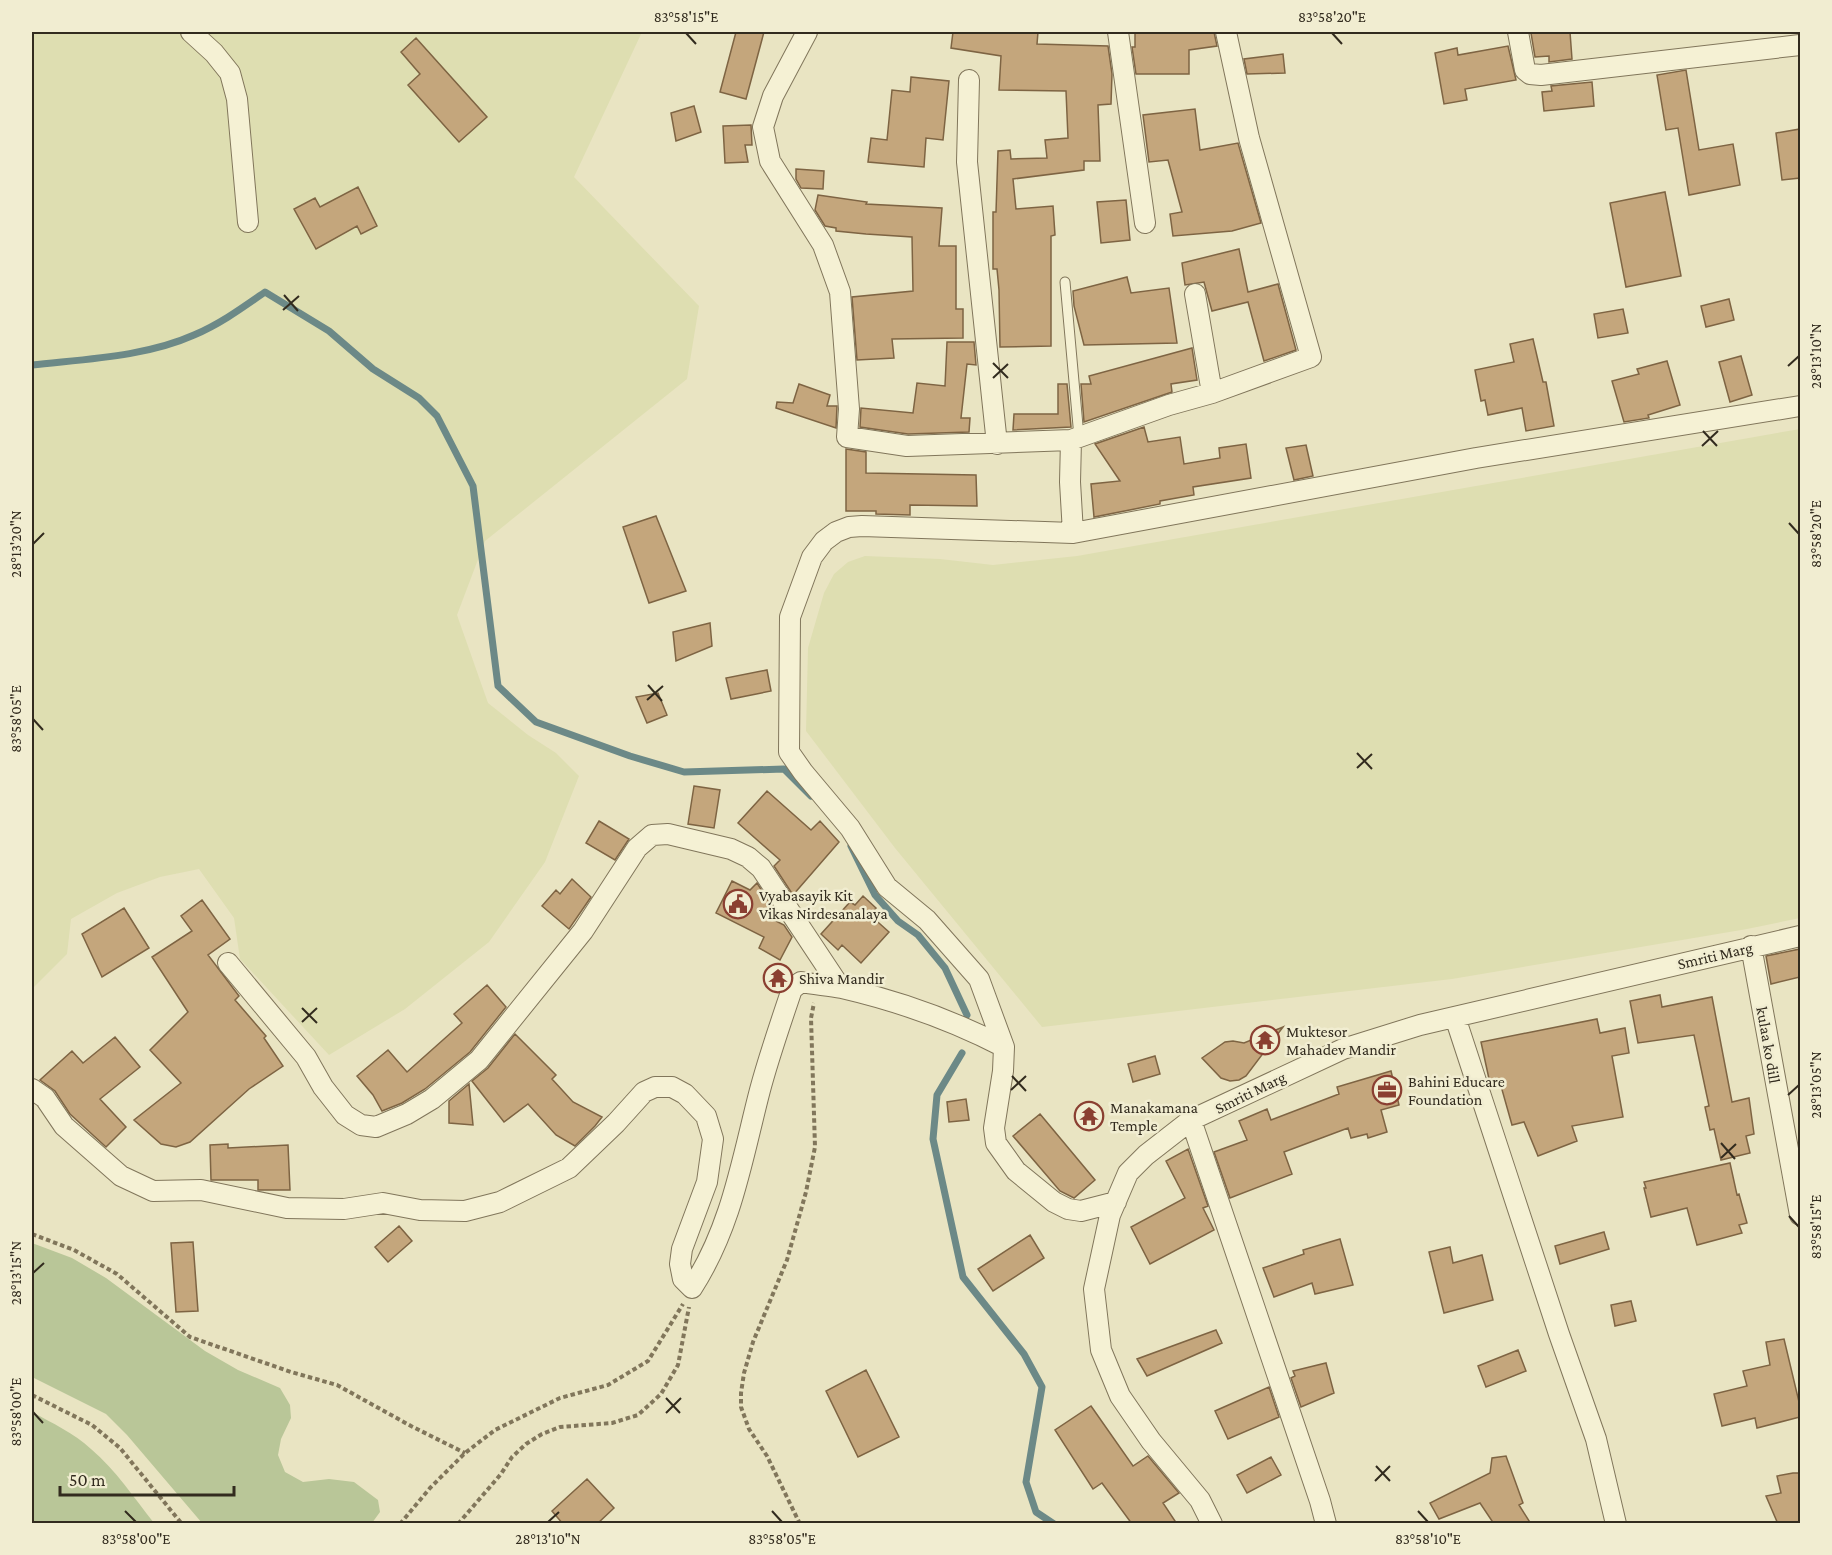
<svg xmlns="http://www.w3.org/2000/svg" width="1832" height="1555" viewBox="0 0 1832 1555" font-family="'Crimson Pro',serif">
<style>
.farmland{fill:#dedeb1}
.green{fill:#b9c698}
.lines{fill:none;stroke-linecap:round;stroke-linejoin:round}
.stream{stroke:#6c8987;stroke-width:7}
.building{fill:#c4a67c;stroke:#7e6443;stroke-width:1.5}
.lane-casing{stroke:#81765b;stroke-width:11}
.street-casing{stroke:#81765b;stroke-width:22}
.path{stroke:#81765b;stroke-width:4;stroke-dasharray:4.5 3;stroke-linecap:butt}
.lane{stroke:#f5f1d4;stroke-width:9}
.street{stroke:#f5f1d4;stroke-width:20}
.ticks{fill:none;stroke:#322b1e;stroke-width:2}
.labels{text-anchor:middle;stroke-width:5;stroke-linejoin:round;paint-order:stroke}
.poi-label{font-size:16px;fill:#322b1e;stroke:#f1edd1;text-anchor:start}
.street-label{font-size:16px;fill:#322b1e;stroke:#f1edd1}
.neatline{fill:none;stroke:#322b1e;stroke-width:2}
.ticks-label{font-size:15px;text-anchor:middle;fill:#322b1e}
</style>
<rect width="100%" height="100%" fill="#e9e4c2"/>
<path class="farmland" d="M 32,32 L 642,32 L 574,177 L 699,306 L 687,379 L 485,541 L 457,615 L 488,703 L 528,735 L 556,753 L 579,776 L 545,862 L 489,942 L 405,1009 L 329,1055 L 240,959 L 234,918 L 199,869 L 160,877 L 117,893 L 71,919 L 67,954 L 32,989 Z
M 1800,429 L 1800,918 L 1747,929 L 1452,979 L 1042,1027 L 895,848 L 806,731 L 808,648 L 824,593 L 834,574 L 848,562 L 865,556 L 940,559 L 993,565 L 1077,556 Z"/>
<path class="green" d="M 32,1243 L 72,1258 L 106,1278 L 205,1351 L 238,1370 L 280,1388 L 290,1405 L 291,1418 L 281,1439 L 278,1455 L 285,1472 L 303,1482 L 329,1479 L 354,1482 L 378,1500 L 380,1512 L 372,1523 L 202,1523 L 127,1435 L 106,1414 L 32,1377 Z
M 32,1412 C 52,1423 74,1433 91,1449 C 116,1470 134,1498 154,1523 L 32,1523 Z"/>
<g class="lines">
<path class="stream" d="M 32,365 C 85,359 145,357 194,335 C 220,324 242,308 265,292 L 329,331 L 373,369 L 419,398 L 437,416 L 473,486 L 498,686 L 536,722 L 630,756 L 684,772 L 784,769 L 811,796
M 851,846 L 875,895 L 898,921 L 918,935 L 945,968 L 967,1015
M 962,1053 L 937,1095 L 933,1139 L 963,1277 L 1024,1354 L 1042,1387 L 1026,1482 L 1036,1512 L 1054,1524"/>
</g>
<path class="building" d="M 736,32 L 764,32 L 746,99 L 720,92 Z
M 953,32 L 1038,32 L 1037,44 L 1108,46 L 1112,74 L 1111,104 L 1098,105 L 1100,161 L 1084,161 L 1084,170 L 1013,179 L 1016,209 L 1053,206 L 1055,235 L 1051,236 L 1051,346 L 1000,347 L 999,290 L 997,269 L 993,269 L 993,212 L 996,212 L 998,151 L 1010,150 L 1011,159 L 1047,158 L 1045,140 L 1068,138 L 1066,91 L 999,90 L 1001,56 L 951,48 Z
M 1135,32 L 1214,32 L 1217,46 L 1189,50 L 1189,74 L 1136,74 L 1132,47 L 1135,47 Z
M 1570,32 L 1572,59 L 1549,62 L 1549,56 L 1535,57 L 1531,33 Z
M 416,38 L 487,117 L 459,142 L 408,85 L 420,74 L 401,52 Z
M 1508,46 L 1516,80 L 1465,89 L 1467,100 L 1444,104 L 1435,53 L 1457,48 L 1458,55 Z
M 1283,54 L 1285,73 L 1247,74 L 1244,59 Z
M 1686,70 L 1699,150 L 1733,144 L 1740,185 L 1689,195 L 1678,128 L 1666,130 L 1657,75 Z
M 911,77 L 949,81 L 943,140 L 926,138 L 924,167 L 868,162 L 871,138 L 887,140 L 892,90 L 910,92 Z
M 1592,82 L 1594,106 L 1544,111 L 1542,92 L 1552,91 L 1551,86 Z
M 694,106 L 701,132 L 676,141 L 671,113 Z
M 1195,109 L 1200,150 L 1238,143 L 1261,223 L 1232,231 L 1173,236 L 1170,214 L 1182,212 L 1168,160 L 1149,162 L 1143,115 Z
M 751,125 L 752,145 L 745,145 L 748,162 L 725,163 L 723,126 Z
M 1800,129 L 1800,178 L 1782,180 L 1776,133 Z
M 796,169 L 824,171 L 823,189 L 801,188 L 796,179 Z
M 358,187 L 377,226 L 361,234 L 357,226 L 316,249 L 294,209 L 315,198 L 320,207 Z
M 1665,192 L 1681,276 L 1626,287 L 1610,203 Z
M 818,195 L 867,202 L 866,204 L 942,208 L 939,246 L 956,246 L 956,309 L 963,309 L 963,338 L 892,339 L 894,358 L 857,360 L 852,297 L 913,291 L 912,237 L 866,234 L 836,231 L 836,228 L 825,226 L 815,210 Z
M 1126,200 L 1130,240 L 1101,243 L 1097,202 Z
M 1239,249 L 1248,292 L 1278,284 L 1296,350 L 1264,361 L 1248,302 L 1212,311 L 1204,282 L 1185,285 L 1182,263 Z
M 1127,277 L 1131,293 L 1169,288 L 1177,343 L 1084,345 L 1074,306 L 1073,291 Z
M 1729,299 L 1734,320 L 1706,327 L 1701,306 Z
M 1623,309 L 1628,333 L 1598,338 L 1594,314 Z
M 1533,339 L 1543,382 L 1546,382 L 1554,426 L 1526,431 L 1522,408 L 1488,415 L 1485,400 L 1481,401 L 1475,370 L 1514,362 L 1510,344 Z
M 947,342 L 974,342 L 976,365 L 967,364 L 961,418 L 970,418 L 969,432 L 908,434 L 860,427 L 861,408 L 913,413 L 917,383 L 945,386 Z
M 1192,348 L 1197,380 L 1171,384 L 1172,392 L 1084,422 L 1081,384 L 1091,384 L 1089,376 Z
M 1741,356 L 1752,395 L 1730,402 L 1719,362 Z
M 1667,361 L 1680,405 L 1648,415 L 1649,418 L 1624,422 L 1612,381 L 1639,374 L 1637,369 Z
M 799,384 L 830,395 L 827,406 L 837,406 L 836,428 L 776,408 L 777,402 L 793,403 Z
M 1058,384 L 1067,384 L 1071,427 L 1013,430 L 1014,414 L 1058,414 Z
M 1144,427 L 1148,442 L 1180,437 L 1184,464 L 1220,458 L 1219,448 L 1246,444 L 1251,478 L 1193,487 L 1194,495 L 1160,501 L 1160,504 L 1094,517 L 1091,484 L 1120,481 L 1095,444 Z
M 1306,445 L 1313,476 L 1294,480 L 1286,448 Z
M 846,449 L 866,452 L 866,473 L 976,475 L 977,506 L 910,505 L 910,515 L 876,514 L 876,511 L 846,511 Z
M 656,516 L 686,591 L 649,603 L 623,527 Z
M 710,623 L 712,646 L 676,661 L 673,632 Z
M 767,670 L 771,691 L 731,699 L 726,678 Z
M 658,693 L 667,715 L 647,723 L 636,697 Z
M 694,786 L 720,790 L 714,828 L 688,824 Z
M 767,791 L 811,830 L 820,821 L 839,842 L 793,895 L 774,866 L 780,860 L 738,823 Z
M 599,821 L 629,839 L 615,860 L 586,843 Z
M 572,879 L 591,897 L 569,929 L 542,906 L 556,890 L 560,894 Z
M 732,881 L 750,890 L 757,883 L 777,914 L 772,919 L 784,925 L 792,937 L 780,960 L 759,948 L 764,937 L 716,913 Z
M 863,896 L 876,908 L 870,915 L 889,932 L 861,963 L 842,945 L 838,950 L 821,934 L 850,902 L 855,905 Z
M 202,900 L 230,939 L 208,955 L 239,996 L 235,1000 L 266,1036 L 264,1038 L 283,1066 L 249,1089 L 190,1142 L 176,1147 L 161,1144 L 134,1120 L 181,1083 L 150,1050 L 188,1012 L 152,957 L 192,931 L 181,916 Z
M 124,908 L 149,948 L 102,977 L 82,934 Z
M 1800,949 L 1800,977 L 1771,984 L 1766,956 Z
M 487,985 L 506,1007 L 470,1052 L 425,1089 L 402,1103 L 382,1111 L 373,1095 L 357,1076 L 388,1050 L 407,1072 L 462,1023 L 454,1014 Z
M 1660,995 L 1662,1007 L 1712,997 L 1732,1102 L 1749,1098 L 1754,1134 L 1746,1136 L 1750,1153 L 1721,1160 L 1714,1129 L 1710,1130 L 1705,1107 L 1709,1106 L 1694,1035 L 1638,1043 L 1630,1001 Z
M 1597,1019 L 1600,1033 L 1625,1028 L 1629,1053 L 1612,1056 L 1623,1117 L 1572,1126 L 1577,1141 L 1538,1156 L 1524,1122 L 1512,1125 L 1501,1086 L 1491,1088 L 1481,1042 Z
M 1283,1027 L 1246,1076 L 1239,1080 L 1230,1081 L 1221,1078 L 1202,1058 L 1225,1042 L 1233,1041 L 1244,1043 Z
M 515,1034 L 556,1075 L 552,1079 L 573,1102 L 602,1117 L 595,1126 L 575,1146 L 556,1135 L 528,1104 L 504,1122 L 472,1081 L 488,1068 Z
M 115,1037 L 140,1067 L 100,1099 L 126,1127 L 106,1147 L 70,1114 L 55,1091 L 40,1080 L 72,1051 L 83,1063 Z
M 1155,1056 L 1160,1074 L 1133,1082 L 1128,1064 Z
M 1391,1071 L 1399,1105 L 1381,1110 L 1387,1132 L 1368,1138 L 1367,1134 L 1351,1138 L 1348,1128 L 1284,1152 L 1292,1174 L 1230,1198 L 1214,1152 L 1247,1140 L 1239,1121 L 1267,1109 L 1271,1120 L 1339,1094 L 1337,1087 Z
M 469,1084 L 473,1125 L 449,1123 L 449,1101 Z
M 966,1099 L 969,1120 L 949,1122 L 947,1102 Z
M 1040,1114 L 1095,1180 L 1074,1198 L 1060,1191 L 1013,1136 Z
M 228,1144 L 228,1148 L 288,1145 L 290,1190 L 258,1190 L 258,1180 L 211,1180 L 210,1145 Z
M 1188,1149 L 1208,1206 L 1203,1208 L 1214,1230 L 1150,1264 L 1131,1227 L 1185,1198 L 1166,1161 Z
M 1730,1163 L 1737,1195 L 1739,1194 L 1747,1223 L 1739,1225 L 1742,1233 L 1697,1245 L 1687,1208 L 1651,1217 L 1644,1188 L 1646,1188 L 1644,1182 Z
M 399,1226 L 412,1241 L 388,1262 L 375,1247 Z
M 1604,1232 L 1609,1249 L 1560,1264 L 1555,1246 Z
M 1030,1235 L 1044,1258 L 993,1291 L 978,1269 Z
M 1340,1239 L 1353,1285 L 1315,1294 L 1312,1283 L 1274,1297 L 1263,1268 L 1304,1254 L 1303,1250 Z
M 193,1242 L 198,1311 L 176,1312 L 171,1243 Z
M 1450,1247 L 1453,1263 L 1482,1255 L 1493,1300 L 1444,1313 L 1429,1252 Z
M 1631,1301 L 1636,1321 L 1615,1326 L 1611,1305 Z
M 1216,1330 L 1222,1343 L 1147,1376 L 1137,1359 Z
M 1784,1339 L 1800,1406 L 1800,1417 L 1757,1428 L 1755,1418 L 1722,1426 L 1714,1394 L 1747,1386 L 1743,1371 L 1770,1365 L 1766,1342 Z
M 1518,1350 L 1526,1371 L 1486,1387 L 1478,1366 Z
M 1326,1363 L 1334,1393 L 1301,1407 L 1291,1378 L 1295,1376 L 1293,1371 Z
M 866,1370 L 899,1437 L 858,1457 L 826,1391 Z
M 1269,1387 L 1279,1417 L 1228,1439 L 1215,1411 Z
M 1091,1406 L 1133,1466 L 1148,1456 L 1179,1493 L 1163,1503 L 1177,1524 L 1132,1524 L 1102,1483 L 1093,1489 L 1055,1430 Z
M 1506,1456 L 1523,1503 L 1519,1505 L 1531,1524 L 1494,1524 L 1480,1503 L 1439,1519 L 1430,1503 L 1490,1473 L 1492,1458 Z
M 1271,1457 L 1281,1475 L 1247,1493 L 1237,1475 Z
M 1793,1473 L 1800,1473 L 1800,1524 L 1778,1524 L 1766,1496 L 1781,1493 L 1777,1476 Z
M 587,1479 L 614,1508 L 597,1524 L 563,1524 L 552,1511 Z"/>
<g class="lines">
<g class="lane-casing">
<path id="lane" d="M 1065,282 L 1079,437"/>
</g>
<g class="street-casing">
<path id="street" d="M 191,32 L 214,53 L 230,73 L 237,99 L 248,222
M 807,32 L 773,96 L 763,127 L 770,161 L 823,245 L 840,292 L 849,409 L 847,437 L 907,446 L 1071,440 L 1169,405 L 1212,393 L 1311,357 L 1249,138 L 1226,32
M 1118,32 L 1145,223
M 1518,32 L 1525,70 L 1530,74 L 1541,75 L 1800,45
M 969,80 L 967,162 L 997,444
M 1195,294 L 1212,393
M 1071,440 L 1070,482 L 1073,533
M 1751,946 L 1800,1215
M 228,963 L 306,1057 L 323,1087 L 345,1115 L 361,1125 L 376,1127 L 407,1114 L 432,1099 L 479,1060 L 583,931 L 637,848 L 652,835 L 668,834 L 731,849 L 748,857 L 761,868 L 840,987
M 1455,1017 L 1559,1334 L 1596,1439 L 1616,1524
M 32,1089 L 45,1098 L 64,1126 L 121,1176 L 153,1191 L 201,1190 L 287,1208 L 344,1209 L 383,1203 L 420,1210 L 465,1211 L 500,1202 L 569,1168 L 616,1123 L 644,1092 L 655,1087 L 672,1087 L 685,1094 L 706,1116 L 713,1139 L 707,1182 L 682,1249 L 680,1264 L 683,1279 L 692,1288 C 732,1226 742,1159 760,1090 C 769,1056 781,1022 792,989 L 801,982 C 815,985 829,985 842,988 C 898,1001 954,1021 1004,1047
M 1191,1120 L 1320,1501 L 1326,1524
M 1116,1202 L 1081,1211 L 1068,1209 L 1054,1202 L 1016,1171 L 996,1143 L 994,1128 L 1003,1071 L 1004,1047 L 979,979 L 927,920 L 887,887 L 850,828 L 803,772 L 789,752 L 790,617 L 812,557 L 824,541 L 836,532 L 849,527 L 862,526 L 1073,533 L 1476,458 L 1800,406
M 1212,1524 L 1200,1500 L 1151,1441 L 1120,1396 L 1101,1350 L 1094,1289 L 1110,1215 L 1128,1173 L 1146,1155 L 1191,1120 L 1343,1049 L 1420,1025 L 1800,936"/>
</g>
<path class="path" d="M 32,1234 L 74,1250 L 117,1274 L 190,1337 L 291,1372 L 337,1385 L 411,1426 L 465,1453
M 32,1395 L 92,1425 L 120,1448 L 182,1524
M 400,1524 L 430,1488 L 465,1453 L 495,1430 L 560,1398 L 608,1385 L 648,1361 L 683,1304
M 458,1524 L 501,1474 L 512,1457 L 526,1444 L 542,1434 L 560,1427 L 612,1423 L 638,1415 L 661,1394 L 678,1365 L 689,1307
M 800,1524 L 767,1456 L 749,1429 L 741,1407 L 741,1393 L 744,1373 L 753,1342 L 787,1260 L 806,1192 L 815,1147 L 811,1018 L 814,1003"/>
<use href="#lane" class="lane"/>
<use href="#street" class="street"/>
</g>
<path class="ticks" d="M 686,33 L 696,44M 1332,33 L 1342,44M 284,295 L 298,311M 283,310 L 299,296M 993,363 L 1008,378M 1788,366 L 1799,356M 993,378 L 1008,364M 1703,431 L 1717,446M 1702,446 L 1718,431M 1789,523 L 1799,534M 33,544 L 44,533M 648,685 L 662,701M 647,700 L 663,686M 33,719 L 43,730M 1357,753 L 1372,769M 1357,768 L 1372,754M 302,1008 L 317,1023M 302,1022 L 317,1008M 1012,1076 L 1026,1091M 1011,1090 L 1026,1076M 1788,1095 L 1799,1085M 1721,1143 L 1735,1159M 1721,1158 L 1736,1144M 1789,1216 L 1799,1227M 33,1273 L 44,1263M 666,1398 L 680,1413M 33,1412 L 43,1423M 666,1413 L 681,1398M 1376,1466 L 1390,1481M 1375,1481 L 1390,1466M 125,1511 L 136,1522M 772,1511 L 782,1522M 1418,1511 L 1428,1522M 548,1522 L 559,1512"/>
<defs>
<g id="civic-ring" transform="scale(1.5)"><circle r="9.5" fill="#f1edd1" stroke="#8a3f31" stroke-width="1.5"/><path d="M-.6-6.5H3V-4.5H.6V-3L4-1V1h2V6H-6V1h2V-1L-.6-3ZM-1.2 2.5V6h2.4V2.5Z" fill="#8a3f31"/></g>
<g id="temple-ring" transform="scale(1.5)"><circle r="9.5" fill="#f1edd1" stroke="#8a3f31" stroke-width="1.5"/><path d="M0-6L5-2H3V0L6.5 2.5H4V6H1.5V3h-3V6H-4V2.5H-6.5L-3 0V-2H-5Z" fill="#8a3f31"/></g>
<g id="office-ring" transform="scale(1.5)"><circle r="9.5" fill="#f1edd1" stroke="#8a3f31" stroke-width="1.5"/><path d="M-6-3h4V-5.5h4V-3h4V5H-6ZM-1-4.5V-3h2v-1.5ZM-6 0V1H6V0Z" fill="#8a3f31"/></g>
</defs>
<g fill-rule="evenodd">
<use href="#civic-ring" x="738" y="904"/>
<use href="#temple-ring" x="778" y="978"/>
<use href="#temple-ring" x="1265" y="1040"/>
<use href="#office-ring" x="1387" y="1090"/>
<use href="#temple-ring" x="1089" y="1116"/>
</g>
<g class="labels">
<g class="poi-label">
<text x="759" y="901">Vyabasayik Kit<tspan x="759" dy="18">Vikas Nirdesanalaya</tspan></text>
<text x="799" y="984">Shiva Mandir</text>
<text x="1286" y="1037">Muktesor<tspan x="1286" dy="18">Mahadev Mandir</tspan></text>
<text x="1408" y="1087">Bahini Educare<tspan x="1408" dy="18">Foundation</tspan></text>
<text x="1110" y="1113">Manakamana<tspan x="1110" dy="18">Temple</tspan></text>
</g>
<g class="street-label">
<text transform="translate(1715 955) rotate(-13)" y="6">Smriti Marg</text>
<text transform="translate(1769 1045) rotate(80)" y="6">kulaa ko dill</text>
<text transform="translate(1250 1092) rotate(-26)" y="6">Smriti Marg</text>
</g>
</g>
<rect width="1832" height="1555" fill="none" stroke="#f1edd1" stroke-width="66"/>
<path d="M60 1486v9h174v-9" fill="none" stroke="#322b1e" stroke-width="3"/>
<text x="69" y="1486" font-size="18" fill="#322b1e" stroke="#f1edd1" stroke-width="4.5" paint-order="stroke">50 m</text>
<rect x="33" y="33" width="1766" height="1489" class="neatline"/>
<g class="ticks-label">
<text x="686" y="22">83°58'15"E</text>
<text x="1332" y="22">83°58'20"E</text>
<text transform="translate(1816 356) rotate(-90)" y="5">28°13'10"N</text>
<text transform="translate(1816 534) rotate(-90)" y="5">83°58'20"E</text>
<text transform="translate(16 544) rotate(-90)" y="5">28°13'20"N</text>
<text transform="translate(16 719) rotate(-90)" y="5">83°58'05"E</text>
<text transform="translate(1816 1085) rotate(-90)" y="5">28°13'05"N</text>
<text transform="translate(1816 1227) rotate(-90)" y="5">83°58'15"E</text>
<text transform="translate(16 1273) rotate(-90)" y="5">28°13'15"N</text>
<text transform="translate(16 1412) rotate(-90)" y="5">83°58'00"E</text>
<text x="136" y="1544">83°58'00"E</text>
<text x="548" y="1544">28°13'10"N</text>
<text x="782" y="1544">83°58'05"E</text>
<text x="1428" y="1544">83°58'10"E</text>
</g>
</svg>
